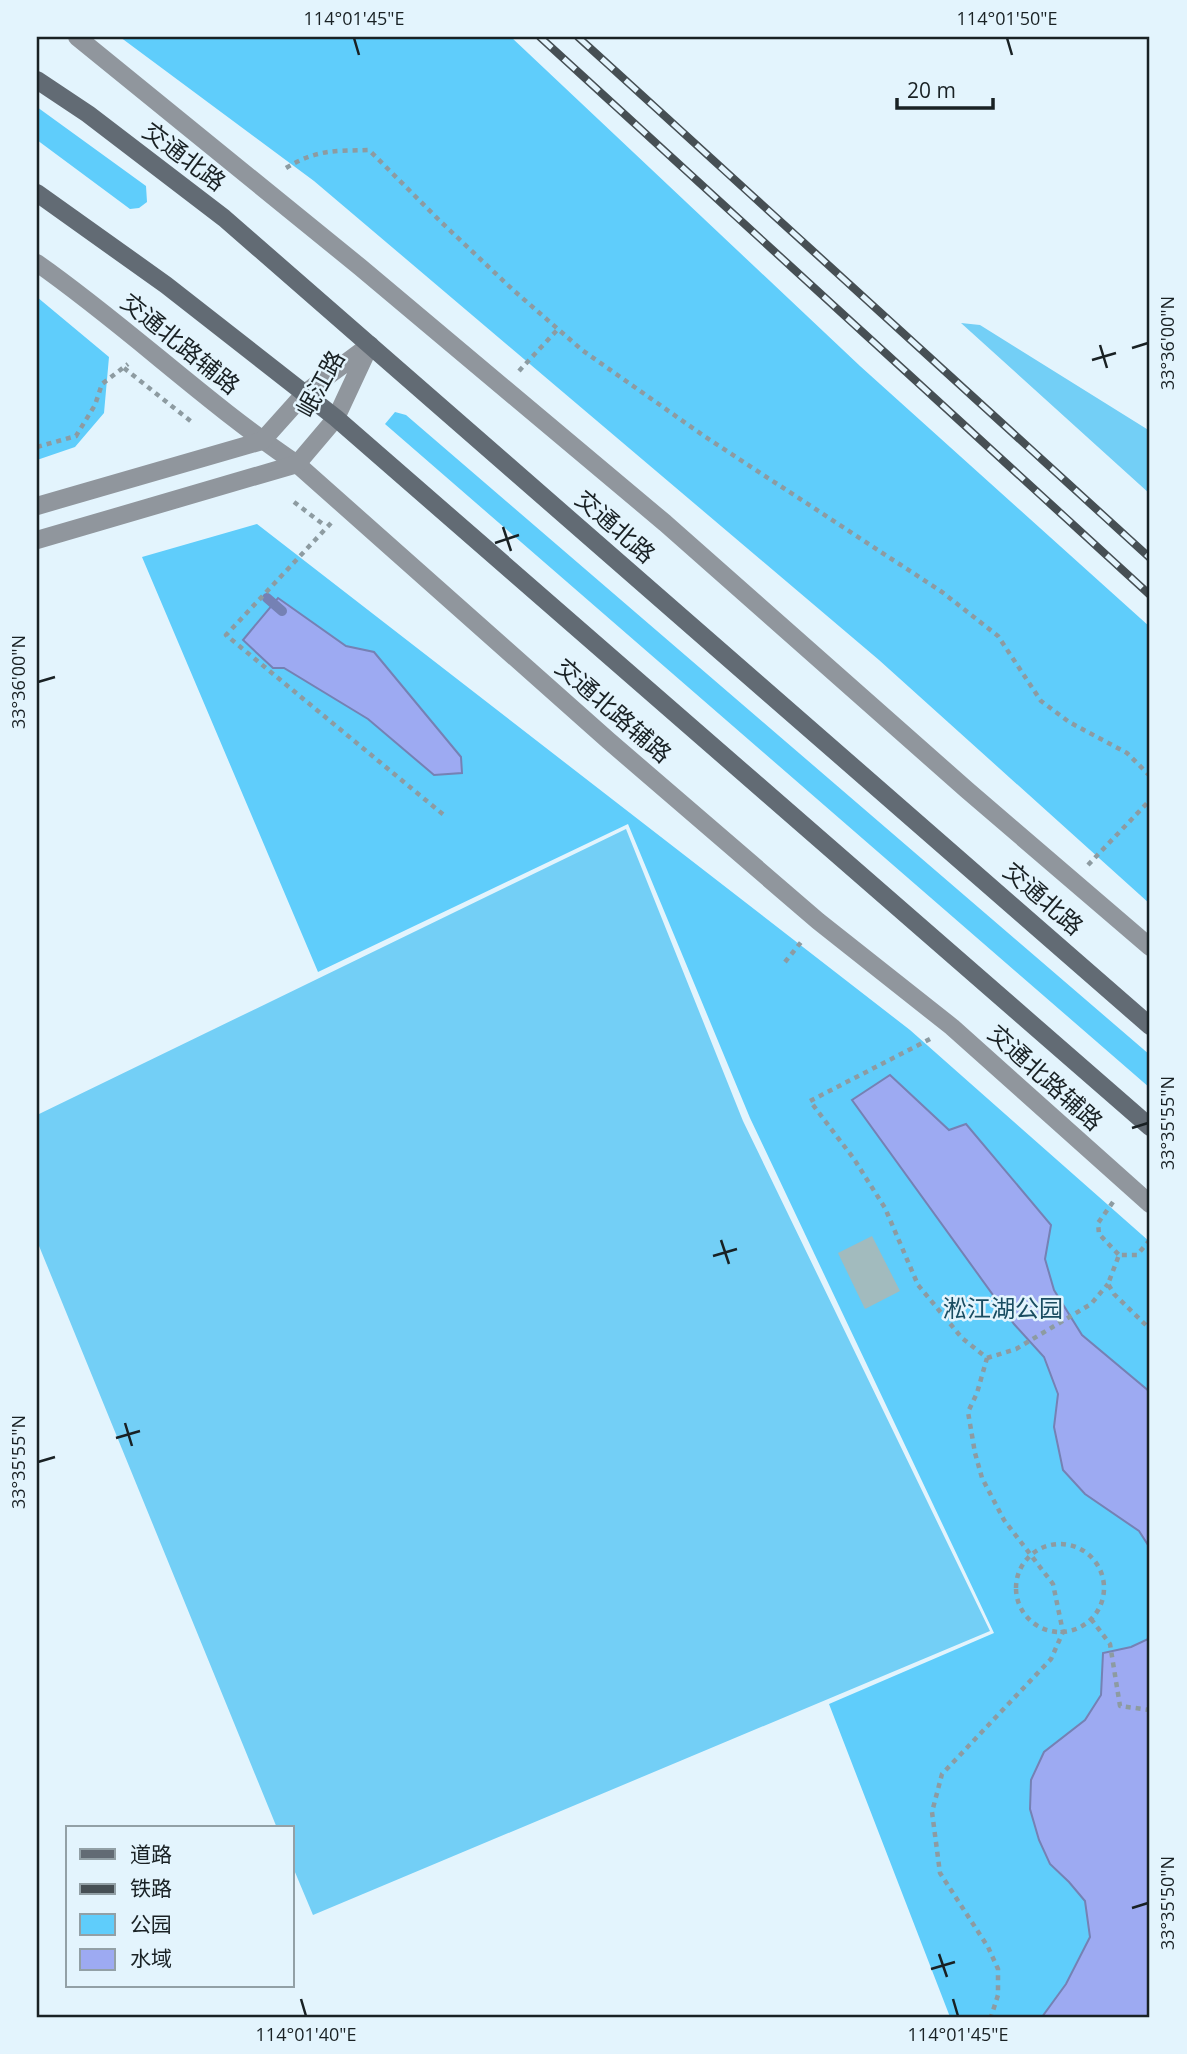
<svg xmlns="http://www.w3.org/2000/svg" width="1187" height="2054" viewBox="0 0 1187 2054" font-family="'Open Sans','Noto Sans SC',sans-serif">
<style>
.green{fill:#5fcdfb}
.forest{fill:#73cff6}
.water{fill:#9daaf2;stroke:#7581b4;stroke-width:2}
.lines{fill:none;stroke-linecap:round;stroke-linejoin:round}
.stream{stroke:#7581b4;stroke-width:10}
.building{fill:#a2bbbe}
.path{stroke:#8d9ba1;stroke-width:4.5;stroke-dasharray:5 5;stroke-linecap:butt}
.minor{stroke:#90969d;stroke-width:18}
.tertiary{stroke:#90969d;stroke-width:18}
.secondary{stroke:#626b74;stroke-width:18}
.rail-casing{stroke:#464f54;stroke-width:8}
.rail{stroke:#e3f4fd;stroke-width:5;stroke-dasharray:16;stroke-linecap:butt}
.ticks{fill:none;stroke:#192124;stroke-width:2.5}
.labels{text-anchor:middle;stroke-width:5;stroke-linejoin:round;paint-order:stroke}
.street-label{font-size:24px;fill:#192124;stroke:#e3f4fd}
.park-label{font-size:24px;fill:#194c61;stroke:#e3f4fd}
.neatline{fill:none;stroke:#192124;stroke-width:2.5}
.ticks-label{font-size:18px;text-anchor:middle;fill:#192124}
</style>
<rect width="100%" height="100%" fill="#e3f4fd"/>
<path class="green" d="M 120,37 L 511,37 L 860,366 L 1150,627 L 1150,904 L 879,660 L 314,181 Z
M 37,107 L 146,186 L 147,202 L 139,208 L 130,209 L 37,140 Z
M 37,297 L 109,357 L 104,413 L 75,447 L 37,460 Z
M 395,412 L 406,415 L 1150,1055 L 1150,1088 L 385,424 Z
M 257,524 L 910,1030 L 1150,1242 L 1150,2017 L 950,2017 L 829,1704 L 994,1633 L 750,1118 L 628,824 L 318,972 L 142,557 Z"/>
<path class="forest" d="M 961,323 L 980,325 L 1150,431 L 1150,494 Z
M 626,829 L 743,1121 L 990,1631 L 313,1915 L 292,1865 L 292,1828 L 277,1828 L 37,1241 L 37,1115 Z"/>
<path class="water" d="M 278,598 L 346,646 L 374,652 L 461,757 L 462,773 L 434,775 L 368,719 L 284,668 L 273,668 L 243,640 Z
M 890,1075 L 949,1130 L 966,1124 L 1051,1225 L 1045,1259 L 1054,1290 L 1082,1335 L 1150,1392 L 1150,1548 L 1139,1531 L 1085,1494 L 1063,1470 L 1054,1427 L 1058,1394 L 1044,1357 L 1014,1324 L 852,1100 Z
M 1150,1638 L 1150,2017 L 1042,2017 L 1066,1984 L 1090,1937 L 1085,1901 L 1069,1882 L 1050,1864 L 1039,1840 L 1030,1809 L 1031,1780 L 1044,1752 L 1085,1720 L 1101,1695 L 1103,1653 L 1131,1647 Z"/>
<g class="lines">
<path class="stream" d="M 267,598 L 282,611"/>
</g>
<path class="building" d="M 872,1236 L 900,1291 L 865,1309 L 838,1253 Z"/>
<g class="lines">
<path class="path" d="M 286,168 C 317,149 335,151 369,150 L 440,221 L 512,289 L 582,350 L 704,436 L 942,592 L 998,636 L 1041,701 L 1069,722 L 1127,753 L 1150,776
M 124,368 L 193,423
M 519,371 L 558,329
M 37,447 L 76,436 L 95,405 L 102,384 L 128,364
M 294,502 L 324,525
M 331,523 L 226,635 L 445,816
M 1088,865 L 1150,800
M 785,962 L 802,941
M 930,1039 L 810,1101 L 854,1159 L 885,1208 L 918,1285 L 962,1338 L 987,1358 L 977,1393 L 968,1412 L 975,1453 L 982,1478 L 1004,1520 L 1053,1584 L 1063,1632 L 1051,1659 L 942,1774 L 932,1812 L 940,1873 L 988,1947 L 998,1969 L 998,1995 L 991,2017
M 1113,1202 L 1098,1223 L 1099,1234 L 1119,1255
M 1150,1240 L 1137,1255 L 1119,1255 L 1108,1284 L 1114,1294 L 1150,1329
M 987,1358 L 1016,1349 L 1091,1304 L 1108,1284
M1016 1588a44 44 0 1 1 88 0a44 44 0 1 1-88 0Z
M 1091,1619 L 1110,1644 L 1120,1706 L 1150,1710"/>
<path class="minor" d="M 77,37 L 360,267 L 665,523 L 967,790 L 1150,947
M 37,263 C 127,326 206,403 297,464 L 609,741 L 818,921 L 952,1027 L 1150,1204"/>
<path class="tertiary" d="M 37,506 L 262,441 L 305,393 L 367,347
M 37,540 L 297,464 L 336,418 L 370,345"/>
<path class="secondary" d="M 37,80 L 88,114 L 224,218 L 1150,1026
M 37,193 L 166,285 L 336,418 L 1150,1127"/>
<g class="rail-casing">
<path id="rail" d="M 540,37 L 1150,595
M 578,37 L 1150,558"/>
</g>
<use href="#rail" class="rail"/>
</g>
<path class="ticks" d="M 354,38 L 359,55M 1007,38 L 1012,55M 1100,345 L 1107,368M 1132,348 L 1148,343M 1092,360 L 1116,353M 503,527 L 511,551M 495,543 L 519,535M 38,682 L 55,677M 1132,1128 L 1148,1123M 721,1240 L 729,1264M 713,1256 L 737,1249M 125,1423 L 132,1446M 116,1438 L 140,1431M 38,1462 L 55,1457M 1132,1908 L 1148,1903M 939,1954 L 947,1977M 931,1969 L 955,1962M 301,1999 L 306,2016M 953,1999 L 958,2016"/>
<g class="labels">
<g class="street-label">
<text transform="translate(184 157) rotate(37)" y="8">交通北路</text>
<text transform="translate(180 344) rotate(39)" y="8">交通北路辅路</text>
<text transform="translate(321 384) rotate(-61)" y="8">岷江路</text>
<text transform="translate(615 527) rotate(41)" y="8">交通北路</text>
<text transform="translate(613 711) rotate(41)" y="8">交通北路辅路</text>
<text transform="translate(1043 899) rotate(41)" y="8">交通北路</text>
<text transform="translate(1045 1078) rotate(42)" y="8">交通北路辅路</text>
</g>
<g class="park-label">
<text x="1003" y="1317">淞江湖公园</text>
</g>
</g>
<rect width="1187" height="2054" fill="none" stroke="#e3f4fd" stroke-width="77"/>
<rect x="66" y="1826" width="228" height="161" fill="#e3f4fd" stroke="#92a0a6" stroke-width="2"/>
<rect x="80" y="1849" width="35" height="10" fill="#626b74" stroke="#92a0a6" stroke-width="2"/>
<text x="130" y="1862" font-size="21" fill="#192124">道路</text>
<rect x="80" y="1884" width="35" height="10" fill="#464f54" stroke="#92a0a6" stroke-width="2"/>
<text x="130" y="1896" font-size="21" fill="#192124">铁路</text>
<rect x="80" y="1914" width="35" height="21" fill="#5fcdfb" stroke="#92a0a6" stroke-width="2"/>
<text x="130" y="1932" font-size="21" fill="#192124">公园</text>
<rect x="80" y="1949" width="35" height="21" fill="#9daaf2" stroke="#92a0a6" stroke-width="2"/>
<text x="130" y="1966" font-size="21" fill="#192124">水域</text>
<path d="M897 98v10h96v-10" fill="none" stroke="#192124" stroke-width="3.5"/>
<text x="907" y="98" font-size="21" fill="#192124" stroke="#e3f4fd" stroke-width="5" paint-order="stroke">20 m</text>
<rect x="38" y="38" width="1110" height="1978" class="neatline"/>
<g class="ticks-label">
<text x="354" y="25">114°01'45"E</text>
<text x="1007" y="25">114°01'50"E</text>
<text transform="translate(1168 343) rotate(-90)" y="6">33°36'00"N</text>
<text transform="translate(19 682) rotate(-90)" y="6">33°36'00"N</text>
<text transform="translate(1168 1123) rotate(-90)" y="6">33°35'55"N</text>
<text transform="translate(19 1462) rotate(-90)" y="6">33°35'55"N</text>
<text transform="translate(1168 1903) rotate(-90)" y="6">33°35'50"N</text>
<text x="306" y="2041">114°01'40"E</text>
<text x="958" y="2041">114°01'45"E</text>
</g>
</svg>
